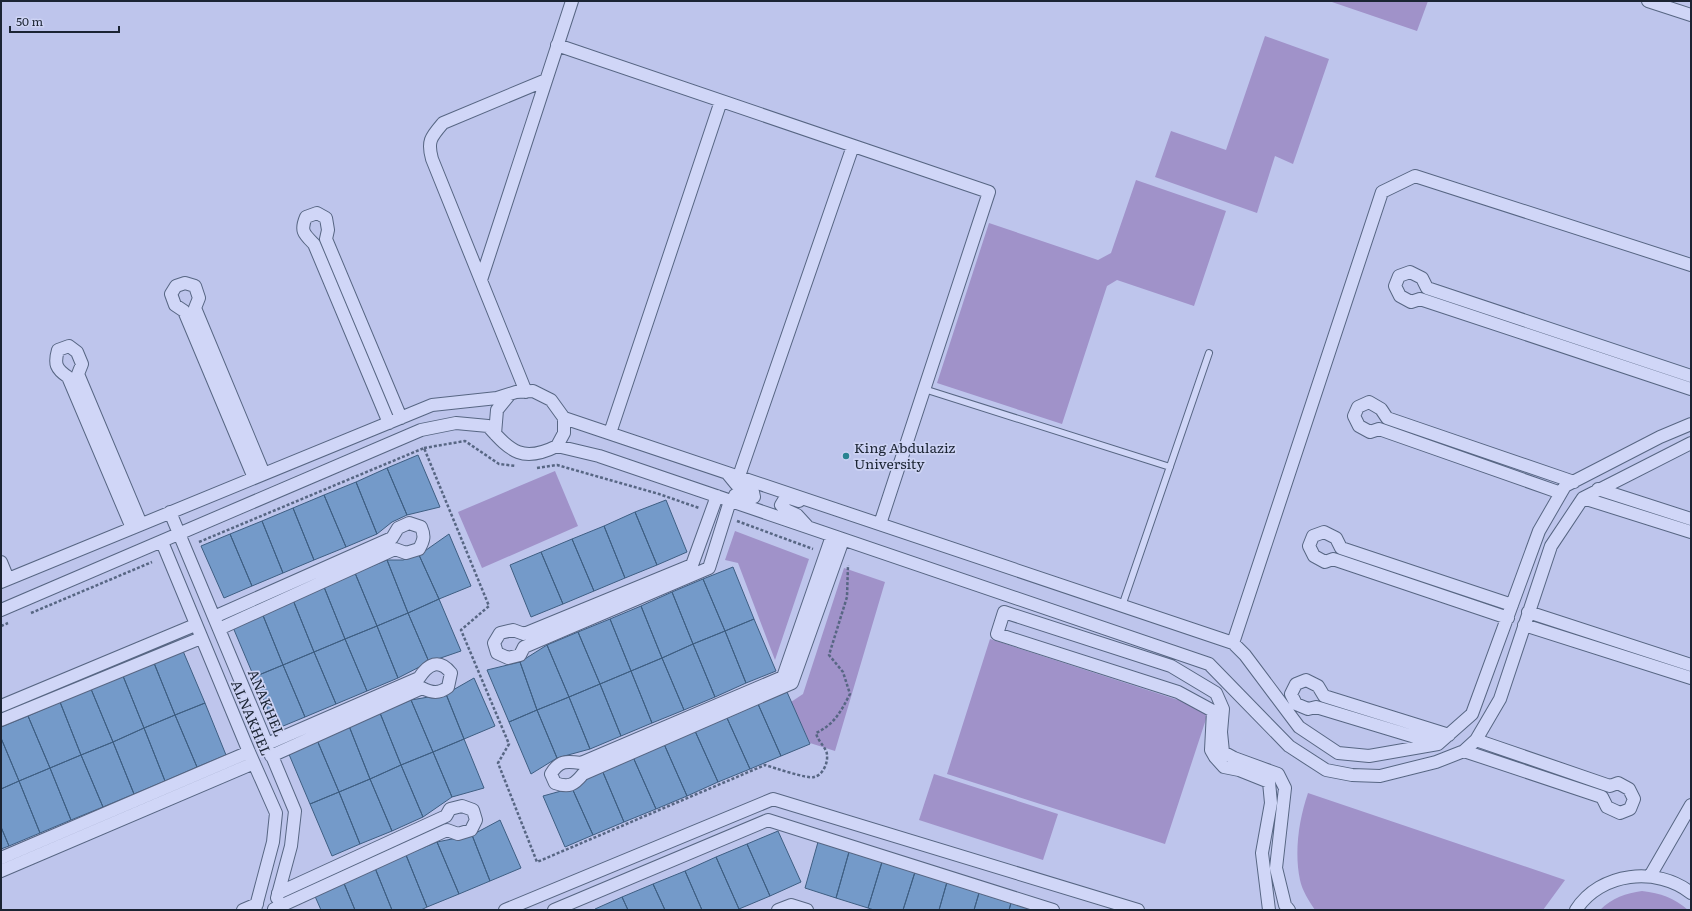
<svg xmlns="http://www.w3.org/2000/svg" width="1692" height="911" viewBox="0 0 1692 911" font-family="Literata,serif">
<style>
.green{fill:#a092c9}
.building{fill:#749ac9;stroke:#3e5e82}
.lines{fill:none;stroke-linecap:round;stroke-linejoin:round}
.service-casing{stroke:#576683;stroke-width:8}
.minor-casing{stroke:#576683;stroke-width:14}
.path{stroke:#576683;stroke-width:2.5;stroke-dasharray:3 2;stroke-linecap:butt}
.service{stroke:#d0d6f7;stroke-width:6}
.minor{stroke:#d0d6f7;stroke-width:12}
.poi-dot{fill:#298391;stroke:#cdd3f4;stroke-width:1.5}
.labels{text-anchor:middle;stroke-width:3.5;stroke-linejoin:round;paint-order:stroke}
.poi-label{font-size:14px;fill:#1b2433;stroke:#cdd3f4;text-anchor:start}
.street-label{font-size:14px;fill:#1b2433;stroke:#cdd3f4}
</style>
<rect width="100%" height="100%" fill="#bec5ec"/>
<path class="green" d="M 1329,1 L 1428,1 L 1417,31 Z
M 1265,36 L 1329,59 L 1293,164 L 1275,156 L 1257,213 L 1155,177 L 1171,131 L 1226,150 Z
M 1136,180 L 1226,211 L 1194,306 L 1117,280 L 1107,286 L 1062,424 L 937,383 L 989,223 L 1098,260 L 1111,253 Z
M 555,471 L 578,526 L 482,568 L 458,512 Z
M 735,531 L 809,559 L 775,660 L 738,563 L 725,560 Z
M 844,568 L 885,582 L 835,751 L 810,743 L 791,702 L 803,694 Z
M 990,639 L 1209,710 L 1165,844 L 947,774 Z
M 934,774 L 1058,814 L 1043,860 L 919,820 Z
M 1308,793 L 1565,880 L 1543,910 L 1315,910 C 1309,901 1302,890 1300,880 C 1294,852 1299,819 1308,793 Z
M 1642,891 C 1661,893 1674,898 1688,910 L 1600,910 C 1612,898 1626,893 1642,891 Z"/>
<path class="building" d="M 418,455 L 440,507 L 407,515 L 387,468 Z
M 387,468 L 407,515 L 392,522 L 377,534 L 356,482 Z
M 356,482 L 377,534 L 346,547 L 324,495 Z
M 324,495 L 346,547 L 314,560 L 293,508 Z
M 666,500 L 687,552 L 657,565 L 635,512 Z
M 293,508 L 314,560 L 283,573 L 262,521 Z
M 635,512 L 657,565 L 625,578 L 604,526 Z
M 262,521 L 283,573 L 252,586 L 230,534 Z
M 604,526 L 625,578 L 594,591 L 572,539 Z
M 230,534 L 252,586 L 224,598 L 201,546 Z
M 449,534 L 471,586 L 439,599 L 419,555 Z
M 572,539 L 594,591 L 563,604 L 541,552 Z
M 541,552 L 563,604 L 531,617 L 510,565 Z
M 419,555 L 439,599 L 408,613 L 387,560 L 403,560 Z
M 387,560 L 408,613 L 377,626 L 355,573 Z
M 733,567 L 754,619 L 725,631 L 703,579 Z
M 355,573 L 377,626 L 345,639 L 324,587 Z
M 703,579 L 725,631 L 693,644 L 672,592 Z
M 324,587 L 345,639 L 314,652 L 293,600 Z
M 672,592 L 693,644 L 662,658 L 641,606 Z
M 439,599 L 461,651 L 429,662 L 408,613 Z
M 293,600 L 314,652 L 283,665 L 262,613 Z
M 641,606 L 662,658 L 631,671 L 610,619 Z
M 262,613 L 283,665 L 254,677 L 232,625 Z
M 408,613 L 429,662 L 398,678 L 377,626 Z
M 610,619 L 631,671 L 600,684 L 578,632 Z
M 754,619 L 776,671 L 746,683 L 725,631 Z
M 377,626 L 398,678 L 367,691 L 345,639 Z
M 725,631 L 746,683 L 715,697 L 693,644 Z
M 578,632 L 600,684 L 569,697 L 547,645 Z
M 345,639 L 367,691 L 336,704 L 314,652 Z
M 693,644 L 715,697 L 684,710 L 662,658 Z
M 547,645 L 569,697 L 537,710 L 520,662 Z
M 183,651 L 205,703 L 175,715 L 154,663 Z
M 314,652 L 336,704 L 305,717 L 283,665 Z
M 662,658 L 684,710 L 652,723 L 631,671 Z
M 520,662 L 537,710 L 509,722 L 487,670 Z
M 154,663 L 175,715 L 144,728 L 123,676 Z
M 283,665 L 305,717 L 276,729 L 254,677 Z
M 631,671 L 652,723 L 621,736 L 600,684 Z
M 123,676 L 144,728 L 113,742 L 91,689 Z
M 474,678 L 495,726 L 464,739 L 446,694 Z
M 600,684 L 621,736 L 590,749 L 569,697 Z
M 91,689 L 113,742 L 81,755 L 60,702 Z
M 787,692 L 810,744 L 781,756 L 758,704 Z
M 446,694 L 464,739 L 433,752 L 411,700 Z
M 569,697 L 590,749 L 557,758 L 537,710 Z
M 411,700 L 433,752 L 401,765 L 380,713 Z
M 60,702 L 81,755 L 50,768 L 28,716 Z
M 205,703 L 226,755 L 197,767 L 175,715 Z
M 758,704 L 781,756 L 750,769 L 727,718 Z
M 537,710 L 557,758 L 531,774 L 509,722 Z
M 380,713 L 401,765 L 370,779 L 349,726 Z
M 175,715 L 197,767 L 165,781 L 144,728 Z
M 28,716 L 50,768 L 19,781 L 1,738 L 1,727 Z
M 727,718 L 750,769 L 718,782 L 695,731 Z
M 349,726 L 370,779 L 339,792 L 317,740 Z
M 144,728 L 165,781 L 134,794 L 113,742 Z
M 695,731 L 718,782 L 687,796 L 664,744 Z
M 1,738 L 19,781 L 1,789 Z
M 464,739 L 484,788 L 452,797 L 433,752 Z
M 317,740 L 339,792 L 310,804 L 288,752 Z
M 113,742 L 134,794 L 103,807 L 81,755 Z
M 664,744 L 687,796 L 656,809 L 633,757 Z
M 433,752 L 452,797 L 423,817 L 401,765 Z
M 81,755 L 103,807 L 71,820 L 50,768 Z
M 633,757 L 656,809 L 624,822 L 602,770 Z
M 401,765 L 423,817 L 392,831 L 370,779 Z
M 50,768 L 71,820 L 40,833 L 19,781 Z
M 602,770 L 624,822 L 593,835 L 572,788 Z
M 370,779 L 392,831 L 360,844 L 339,792 Z
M 19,781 L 40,833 L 9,846 L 1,827 L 1,789 Z
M 572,788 L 593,835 L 565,847 L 543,796 Z
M 339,792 L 360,844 L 332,856 L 310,804 Z
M 500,820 L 521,868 L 490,881 L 472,835 Z
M 1,827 L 9,846 L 1,849 Z
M 778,831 L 801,882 L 770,896 L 747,844 Z
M 472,835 L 490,881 L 459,894 L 437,842 Z
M 437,842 L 459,894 L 427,907 L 406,855 Z
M 818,842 L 849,852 L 836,898 L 805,888 Z
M 747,844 L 770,896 L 739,909 L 716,857 Z
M 849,852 L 882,862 L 868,908 L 836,898 Z
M 406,855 L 427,907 L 421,910 L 392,910 L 375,868 Z
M 716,857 L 739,909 L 736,910 L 702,910 L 685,871 Z
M 882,862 L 915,872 L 903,910 L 874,910 L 868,908 Z
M 375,868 L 392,910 L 355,910 L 343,881 Z
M 685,871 L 702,910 L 665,910 L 653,884 Z
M 915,872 L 947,882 L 939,910 L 903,910 Z
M 343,881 L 355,910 L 321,910 L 314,894 Z
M 947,882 L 979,893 L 974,910 L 939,910 Z
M 653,884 L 665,910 L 628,910 L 622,897 Z
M 979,893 L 1011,903 L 1009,910 L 974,910 Z
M 622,897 L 628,910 L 595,910 L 595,909 Z
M 1011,903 L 1033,910 L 1009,910 Z"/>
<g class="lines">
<g class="service-casing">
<path id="service" d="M 924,389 L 1170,467
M 1122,606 L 1209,353"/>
</g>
<g class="minor-casing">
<path id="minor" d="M 1648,1 L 1691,15
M 557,45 L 989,192 L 880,524
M 481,280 L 572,1
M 1691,376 L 1427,288 L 1422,278 L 1410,272 L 1399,276 L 1395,286 L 1400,296 L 1411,302 L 1420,299 L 1691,389
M 526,392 L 432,159 C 427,141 431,137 443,123 L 546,80
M 389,423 L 314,244 C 304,234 300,231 306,217 L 317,213 L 326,218 L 328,230 L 326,239 L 401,418
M 610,433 L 721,101
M 495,434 L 497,410 L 510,394
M 557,446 L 564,433 L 564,418
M 727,473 L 736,484 L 753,492 L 754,497 L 748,499 L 735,495
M 739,476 L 853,146
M 254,478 L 184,311 L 175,305 L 171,294 L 176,286 L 185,283 L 195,286 L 199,298 L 195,308 L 264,474
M 1598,489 L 1691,519
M 1561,493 L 1379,429 L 1370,432 L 1359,426 L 1354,416 L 1358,407 L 1369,402 L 1381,409 L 1387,418 L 1574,482
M 717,496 L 692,565 L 524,634 L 513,630 L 500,633 L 494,643 L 497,653 L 508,658 L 520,655 L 524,647 L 709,568 L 730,501
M 1583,498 L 1691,532
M 799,501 L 790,498 L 784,500 L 781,505 L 786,510 L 797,515 L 808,527
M 170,512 L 295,811 L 291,846 L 277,898
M 132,528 L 68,377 C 56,369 54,364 58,350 L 69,346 L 77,352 L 82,364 L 78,374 L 141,524
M 832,536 L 783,677 L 581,763 C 567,761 559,760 551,774 L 555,783 C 569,788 574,785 583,774 L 792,683 L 843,540
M 162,542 L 249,752 L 276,813 L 273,842 L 255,910
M 1,562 L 8,579
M 1,582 L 432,405 L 497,398 L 516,392 L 533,391 L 551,400 L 564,418 L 1233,643 L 1245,655 L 1299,727 L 1338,753 L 1369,756 L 1438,744 L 1472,714 L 1539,531 L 1565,486 L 1660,437 L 1691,424
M 1,610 L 421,430 L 456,423 L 488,426 C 511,452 523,463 557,446 L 599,456 L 1209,664 L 1289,746 L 1326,770 L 1352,775 L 1380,776 L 1436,762 L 1464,751 L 1476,740 L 1500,699 L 1551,546 L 1583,498 L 1691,443
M 1528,612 L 1691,665
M 214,617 L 392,538 L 398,528 L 409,523 L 421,527 C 425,536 424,540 419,549 L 406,553 L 395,549 L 219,629
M 1508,618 L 1333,559 L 1325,562 L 1314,556 L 1309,546 L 1313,536 L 1324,532 L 1336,538 L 1341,548 L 1512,605
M 1524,625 L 1691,678
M 1233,643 L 1382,192 L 1415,176 L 1691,265
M 1,706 L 195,625
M 1,720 L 201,638
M 1435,743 L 1316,707 L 1308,709 L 1296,704 L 1291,694 L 1296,684 L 1306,680 L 1318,686 L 1324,696 L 1449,735
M 267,744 L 419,678 C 428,664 439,658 451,673 L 448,687 C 439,694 432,693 422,688 L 271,756
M 1464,751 L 1602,797 L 1607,807 L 1620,813 L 1630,809 L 1634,799 L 1629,789 L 1618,783 L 1610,786 L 1476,740
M 1,858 L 249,752
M 1,871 L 254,763
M 1650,876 L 1691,805
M 274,909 L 447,830 L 458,834 L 471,830 L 476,820 L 473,810 L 462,806 L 450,809 L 446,816 L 278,893
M 243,910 L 257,904
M 505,910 L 773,799 L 1138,910
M 554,910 L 768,820 L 1053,910
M 778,910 L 791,905 L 807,910
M 1269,910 L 1262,853 L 1271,803 L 1269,782 L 1239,770 L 1224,767 L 1215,757 L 1211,750 L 1213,711 L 1178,692 L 997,634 L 1004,612 L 1171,666 L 1216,693 L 1223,709 L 1221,732 L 1223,752 L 1234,758 L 1278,774 L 1285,788 L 1276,868 L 1285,905 L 1289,910
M 1576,910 C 1600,872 1657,866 1691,893"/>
</g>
<path class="path" d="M 424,448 L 465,441 L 499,464 L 516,466
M 537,468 L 557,465 L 659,494 L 699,508
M 737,521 L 813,549
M 199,542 L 424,448 L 489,606 L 461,630 L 509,744 L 498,763 L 537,862 L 765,765 C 775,768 807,779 814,777 C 823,775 828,763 827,755 C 827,748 818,742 816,733 C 835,724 841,711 850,694 L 843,672 L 829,655 L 847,597 L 848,565
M 31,613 L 152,562
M 1,626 L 8,623"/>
<use href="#service" class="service"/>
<use href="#minor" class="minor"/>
</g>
<circle class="poi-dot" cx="846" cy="456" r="4"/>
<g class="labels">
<g class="poi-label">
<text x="854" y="453">King Abdulaziz<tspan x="854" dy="16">University</tspan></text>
</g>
<g class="street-label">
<text transform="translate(266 703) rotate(67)" y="5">ANAKHEL</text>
<text transform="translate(251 718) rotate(67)" y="5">ALNAKHEL</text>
</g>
</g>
<rect width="1692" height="911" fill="none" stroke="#1b2433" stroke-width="4"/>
<path d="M10 26v6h109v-6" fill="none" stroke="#1b2433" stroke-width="2"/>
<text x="16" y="26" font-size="12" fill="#1b2433" stroke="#cdd3f4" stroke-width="3" paint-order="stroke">50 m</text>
</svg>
